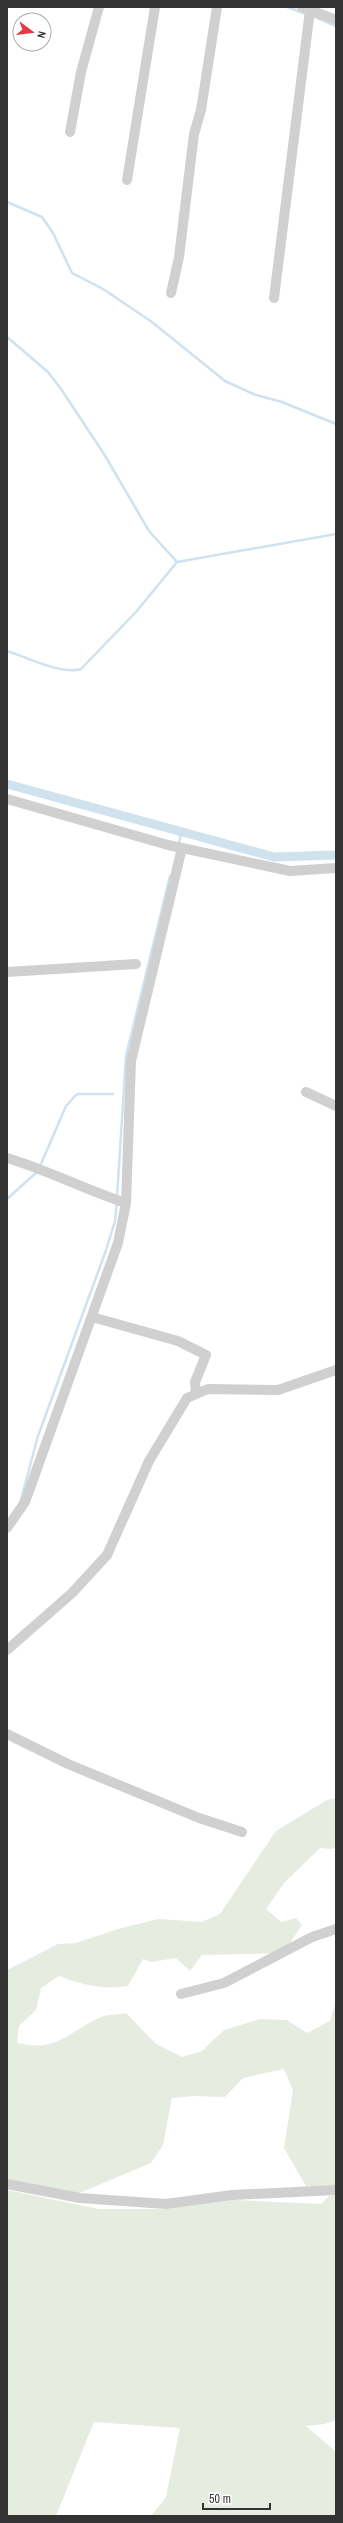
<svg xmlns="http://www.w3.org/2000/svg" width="343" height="2523" viewBox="0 0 343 2523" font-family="'Archivo Narrow',sans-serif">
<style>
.green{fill:#e6ecdf}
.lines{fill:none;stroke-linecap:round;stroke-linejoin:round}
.stream{stroke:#cfe2ee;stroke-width:2.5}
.canal{stroke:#cfe2ee;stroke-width:9}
.minor{stroke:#d0d0d0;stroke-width:10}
</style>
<rect width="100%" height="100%" fill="#fff"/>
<path class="green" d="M 336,1798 L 336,1847 L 332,1849 L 320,1848 L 284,1883 L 266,1909 L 281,1922 L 296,1918 L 302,1925 L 283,1953 L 202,1955 L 190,1971 L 176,1958 L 151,1962 L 143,1959 L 128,1986 C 103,1990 82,1985 59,1976 L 41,1988 L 36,2010 L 19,2026 L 17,2043 C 58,2052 65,2034 99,2018 C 106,2014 118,2015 126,2013 L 156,2044 L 182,2057 L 202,2051 L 224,2030 L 260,2019 L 287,2020 L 307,2033 L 330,2021 L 336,2001 L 336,2186 L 306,2186 L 284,2148 L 293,2090 L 284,2069 L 243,2078 L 225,2097 L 194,2096 L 172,2098 L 163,2145 L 151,2163 L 77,2194 L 7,2182 L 7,1970 L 58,1944 L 76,1943 L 118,1929 L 158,1919 L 202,1922 L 220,1914 L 276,1831 L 327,1800 Z
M 7,2190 L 99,2209 L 165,2209 L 233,2200 L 321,2204 L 329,2196 L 336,2195 L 336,2420 L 325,2424 L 306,2426 L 336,2452 L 336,2516 L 151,2516 L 166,2497 L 180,2428 L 94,2422 L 56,2516 L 7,2516 Z"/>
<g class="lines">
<path class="stream" d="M 287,7 L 306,14
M 315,17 L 336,26
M 7,202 L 42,217 L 53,233 L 72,273 L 103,289 L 152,322 L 225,381 L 256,395 L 282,402 L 336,424
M 7,337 L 48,372 L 61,389 L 104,454 L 149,531 L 177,562 L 336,534
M 7,651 C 26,657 62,675 81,669 L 136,612 L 177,562
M 179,844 L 181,833
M 41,1164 L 66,1106 L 77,1094 L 113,1094
M 117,1197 L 126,1056 L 170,876
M 7,1199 L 38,1171
M 20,1503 L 38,1436 L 105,1253 L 115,1221 L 117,1202"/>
<path class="canal" d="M 7,784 L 274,857 L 336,855"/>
<path class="minor" d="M 302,7 L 336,20
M 70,132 L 81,72 L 99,7
M 127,180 L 155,7
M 171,293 L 179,257 L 194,134 L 201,110 L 217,7
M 274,298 L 310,10
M 7,799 L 168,845 L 290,871 L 336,868
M 7,972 L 136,964
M 306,1092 L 336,1106
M 7,1158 C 48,1170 85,1190 126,1203
M 92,1317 L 178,1341 L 206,1355 L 195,1382 L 196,1394
M 7,1528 L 25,1502 L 118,1243 L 126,1203 L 131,1061 L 182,848
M 7,1650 L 72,1593 L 107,1555 L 149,1461 L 187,1398 L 208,1389 L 278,1390 L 336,1370
M 7,1734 L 68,1764 L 199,1818 L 242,1832
M 181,1994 L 224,1983 L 312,1937 L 336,1929
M 7,2184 L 80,2198 L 166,2204 L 232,2195 L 336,2190"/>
</g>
<rect width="343" height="2523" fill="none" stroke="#333333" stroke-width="16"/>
<g transform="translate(32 32) rotate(105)"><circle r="19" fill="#ffffff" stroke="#adadad"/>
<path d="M0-3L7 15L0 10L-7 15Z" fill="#e63946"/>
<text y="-6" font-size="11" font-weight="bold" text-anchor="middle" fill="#333333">N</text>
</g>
<path d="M203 2503v6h67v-6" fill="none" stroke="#333333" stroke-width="2"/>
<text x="209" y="2503" font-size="12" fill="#333333" stroke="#ffffff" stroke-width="3" paint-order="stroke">50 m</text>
</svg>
